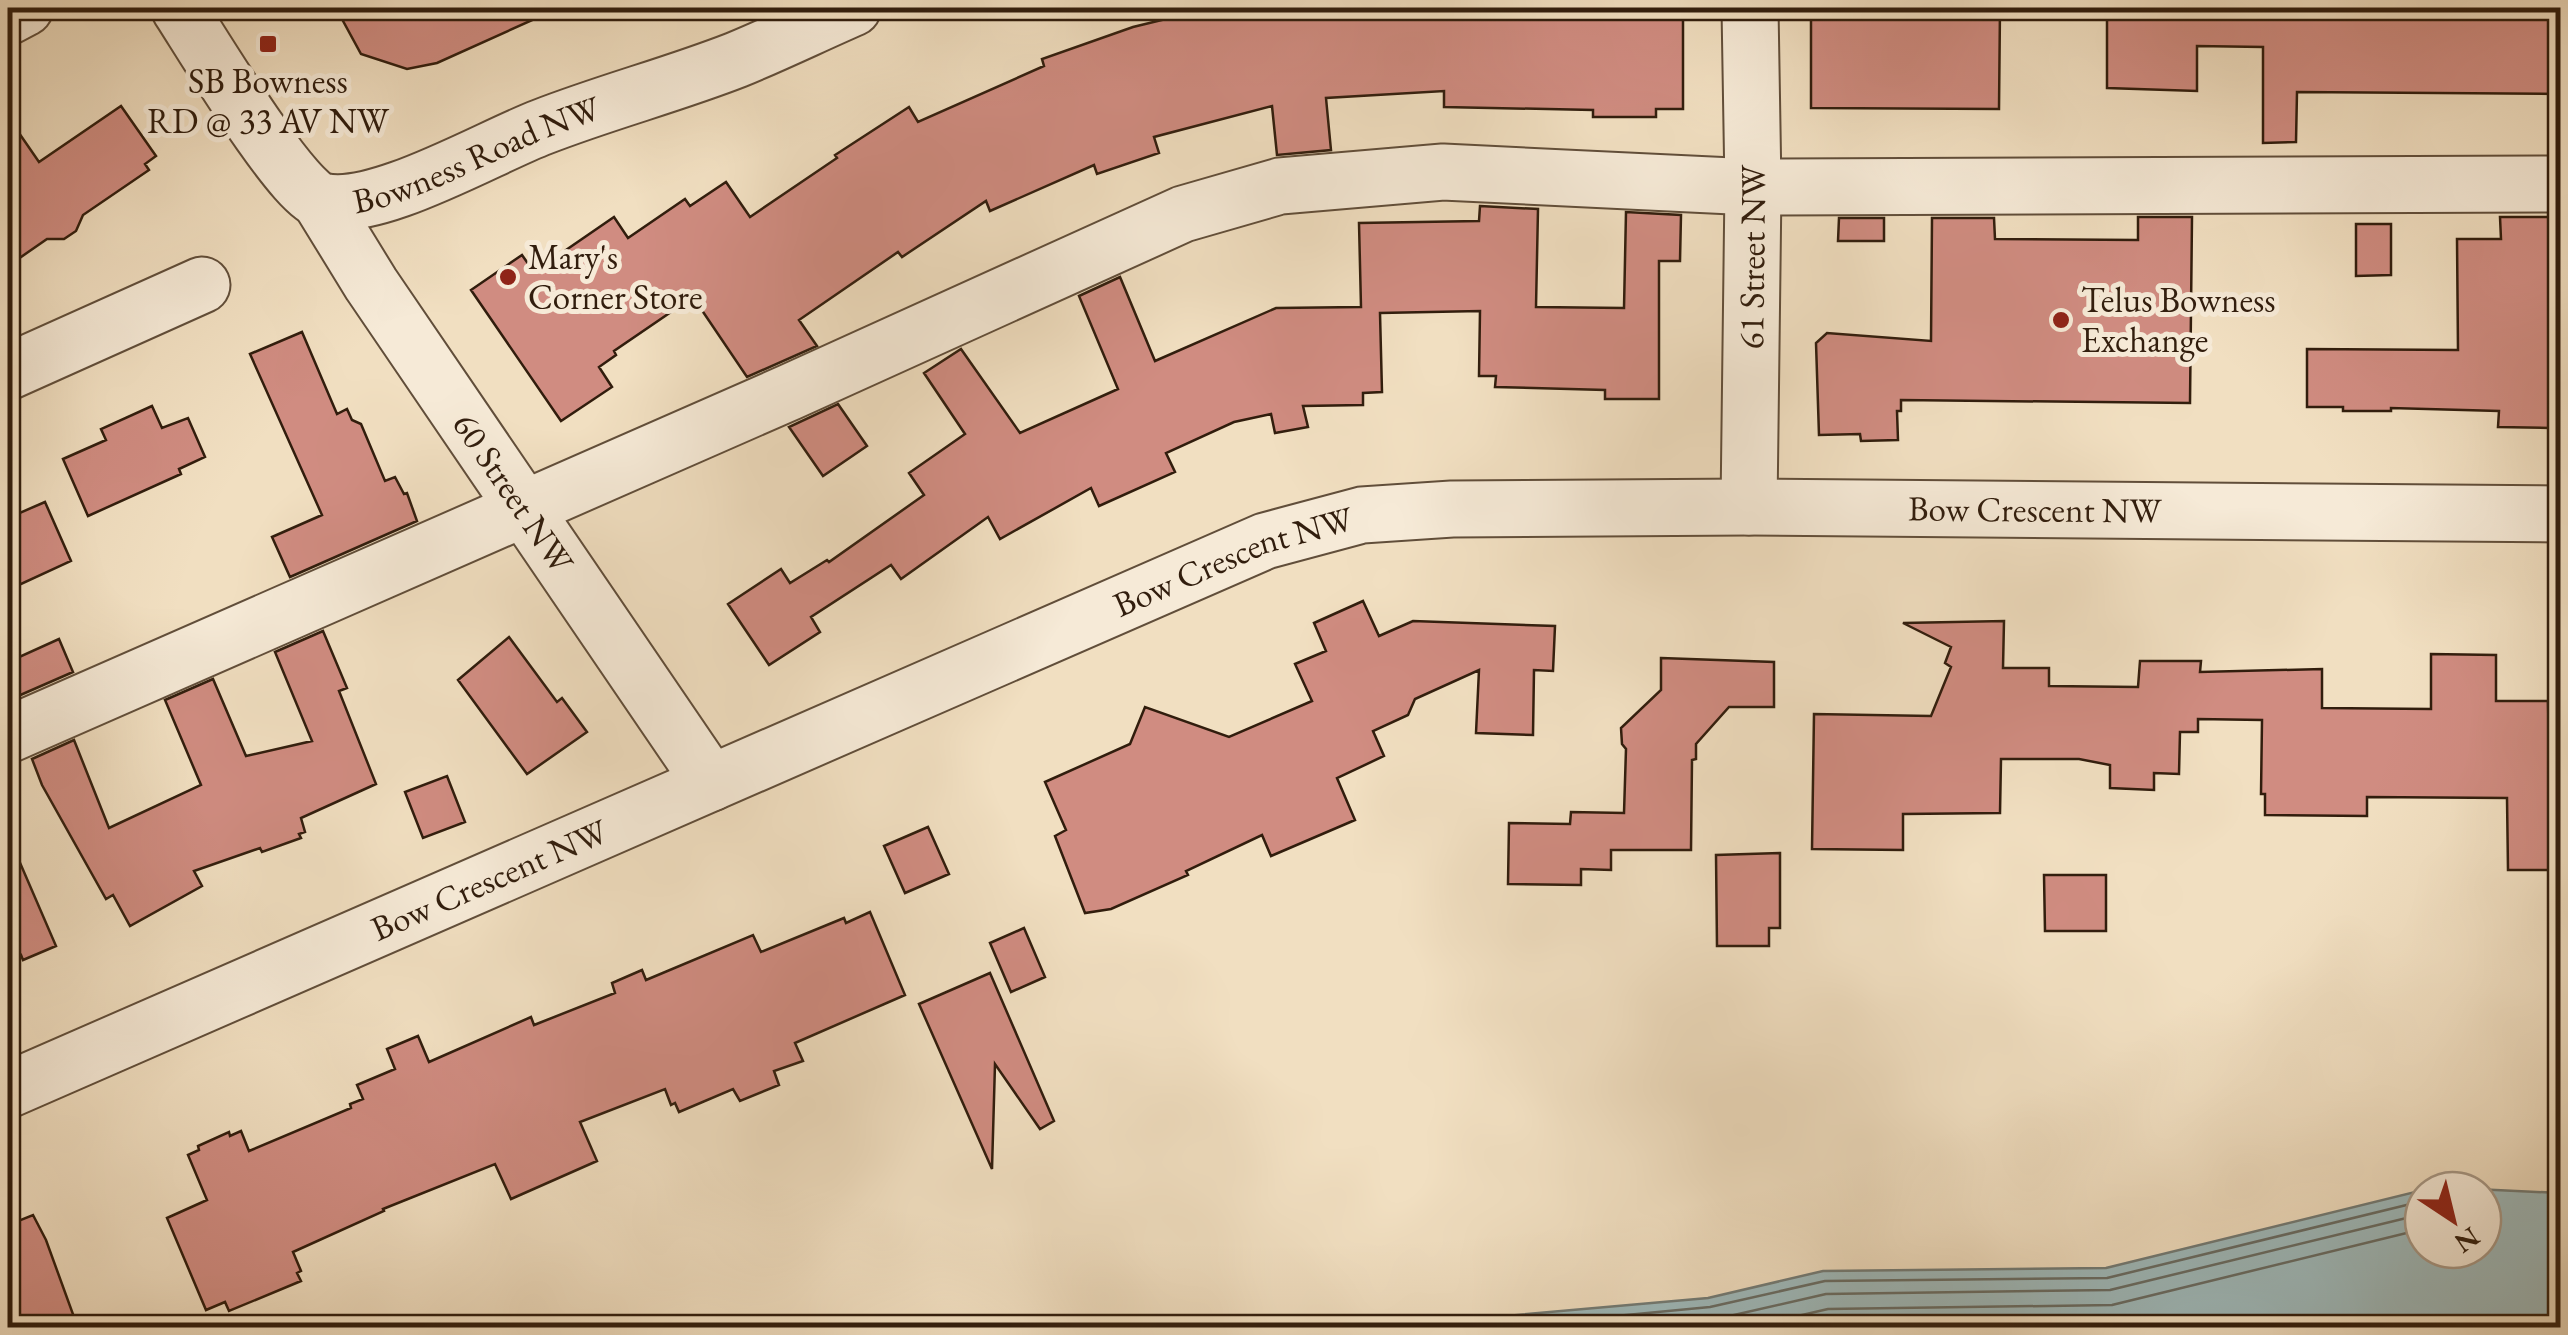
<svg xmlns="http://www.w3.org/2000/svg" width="2568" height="1335" viewBox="0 0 2568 1335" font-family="'EB Garamond',serif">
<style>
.water{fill:#9ebabc;stroke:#727b76;stroke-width:2.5}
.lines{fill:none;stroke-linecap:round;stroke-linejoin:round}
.shore{stroke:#686c64;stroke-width:2.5}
.building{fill:#d08c81;stroke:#311d0d;stroke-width:2.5}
.minor-casing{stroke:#614e3a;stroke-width:59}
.minor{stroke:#f6ead7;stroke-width:55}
.poi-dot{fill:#8f2418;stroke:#f6ead7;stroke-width:4}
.labels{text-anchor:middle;stroke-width:10;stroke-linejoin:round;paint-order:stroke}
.poi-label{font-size:35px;fill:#311d0d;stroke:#f6ead7;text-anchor:start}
.street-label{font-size:35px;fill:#311d0d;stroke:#f6ead7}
</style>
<rect width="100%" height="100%" fill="#f1dfc1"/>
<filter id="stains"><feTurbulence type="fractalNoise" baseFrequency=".002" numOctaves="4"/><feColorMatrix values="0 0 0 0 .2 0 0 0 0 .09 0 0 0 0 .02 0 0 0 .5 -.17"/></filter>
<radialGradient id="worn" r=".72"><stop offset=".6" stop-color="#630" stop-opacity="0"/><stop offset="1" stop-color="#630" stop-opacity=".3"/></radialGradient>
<path class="water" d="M 2434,1187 L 2560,1193 L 2560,1327 L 1381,1327 L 1708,1298 L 1823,1271 L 2106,1268 L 2423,1190 L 2423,1250 L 2483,1250 L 2483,1190 L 2424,1190 Z"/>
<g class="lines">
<path class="shore" d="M 1490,1328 L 1710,1307 L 1825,1281 L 2107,1278 L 2423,1201
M 1628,1328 L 1712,1320 L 1826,1294 L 2110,1290 L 2423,1214
M 1746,1328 L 1828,1309 L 2112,1305 L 2423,1229"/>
</g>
<path class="building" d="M 336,8 L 559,8 L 437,63 L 407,69 L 361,54 Z
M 1211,8 L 1683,8 L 1683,109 L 1656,109 L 1656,117 L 1593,117 L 1593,110 L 1444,107 L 1444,91 L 1326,98 L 1331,150 L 1277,155 L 1272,106 L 1154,137 L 1159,153 L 1097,174 L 1094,165 L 990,211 L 986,201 L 902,257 L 898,252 L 799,320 L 817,346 L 747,377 L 693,297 L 614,351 L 616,355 L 599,367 L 612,387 L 561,421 L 471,290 L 522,255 L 529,265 L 546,253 L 550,261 L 614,217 L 628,238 L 685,199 L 690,206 L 726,182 L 750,217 L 837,158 L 835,155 L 909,107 L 918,122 L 1044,66 L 1042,59 L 1133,27 Z
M 1811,8 L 2000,8 L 1999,109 L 1811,108 Z
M 2107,8 L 2560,8 L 2560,94 L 2297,92 L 2296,142 L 2263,143 L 2263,47 L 2197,46 L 2197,91 L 2107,88 Z
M 121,106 L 156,156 L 145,164 L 149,170 L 83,215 L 76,231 L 64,239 L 47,239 L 8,266 L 8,117 L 39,162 Z
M 1480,206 L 1538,209 L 1536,307 L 1624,308 L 1626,212 L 1681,215 L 1680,261 L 1659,261 L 1659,399 L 1605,399 L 1605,390 L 1495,387 L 1496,376 L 1479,376 L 1480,311 L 1380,313 L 1382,392 L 1363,393 L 1363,405 L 1303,406 L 1308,427 L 1275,433 L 1271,414 L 1234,422 L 1166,453 L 1175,472 L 1099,506 L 1091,488 L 1000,539 L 988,517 L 901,579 L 891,565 L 811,617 L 820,632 L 769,665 L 728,604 L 781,569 L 790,583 L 827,560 L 829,562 L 924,495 L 909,473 L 965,434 L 924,373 L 961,349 L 1020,433 L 1118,389 L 1079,296 L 1120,277 L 1155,361 L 1276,308 L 1361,307 L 1359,223 L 1479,221 Z
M 2138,217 L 2192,217 L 2190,403 L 1901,400 L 1901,411 L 1897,411 L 1898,440 L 1861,441 L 1860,434 L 1819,435 L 1816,343 L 1827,333 L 1931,341 L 1932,218 L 1994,218 L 1995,239 L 2138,240 Z
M 2500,217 L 2560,217 L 2560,417 L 2550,417 L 2550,428 L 2498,427 L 2499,411 L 2391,408 L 2391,411 L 2343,411 L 2343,407 L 2307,407 L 2307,349 L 2458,350 L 2457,239 L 2501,239 Z
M 1839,218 L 1884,218 L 1884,241 L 1838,241 Z
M 2356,224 L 2391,224 L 2391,275 L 2356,276 Z
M 302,332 L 337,414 L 347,409 L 352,420 L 361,424 L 385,481 L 395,477 L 404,494 L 407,493 L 417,521 L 290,577 L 272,537 L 322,515 L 250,354 Z
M 838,404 L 867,446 L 823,476 L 789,427 Z
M 152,406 L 162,428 L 188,418 L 205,457 L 179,469 L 181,474 L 88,516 L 63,459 L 106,440 L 101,429 Z
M 45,502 L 71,561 L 8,590 L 8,518 Z
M 1363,601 L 1379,636 L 1413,621 L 1555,626 L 1553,671 L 1534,670 L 1533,735 L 1476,733 L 1479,670 L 1415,699 L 1408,715 L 1373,731 L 1384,756 L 1337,778 L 1355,820 L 1271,856 L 1262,835 L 1186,871 L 1188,875 L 1111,909 L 1085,913 L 1055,836 L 1066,830 L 1045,782 L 1130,744 L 1145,707 L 1229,737 L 1312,701 L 1295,664 L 1326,651 L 1314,623 Z
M 2004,621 L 2003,668 L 2049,668 L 2049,686 L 2138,687 L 2140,661 L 2201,661 L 2200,672 L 2322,669 L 2322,708 L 2431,709 L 2431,654 L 2496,655 L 2496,701 L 2548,701 L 2549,750 L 2560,749 L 2560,870 L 2508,870 L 2507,798 L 2367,797 L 2367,816 L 2265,815 L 2265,794 L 2261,794 L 2262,720 L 2198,719 L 2198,732 L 2180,732 L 2179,774 L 2154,773 L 2154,790 L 2110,788 L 2110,765 L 2079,759 L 2001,759 L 2000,813 L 1903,814 L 1903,850 L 1812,849 L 1814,714 L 1931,716 L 1951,667 L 1945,663 L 1951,647 L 1903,623 Z
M 323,631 L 347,688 L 339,691 L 376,784 L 301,818 L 305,832 L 299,834 L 301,838 L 262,852 L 260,848 L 194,871 L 202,886 L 130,926 L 113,895 L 106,899 L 42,785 L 32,759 L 74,740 L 109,828 L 201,785 L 165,700 L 213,679 L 246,756 L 312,741 L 275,652 Z
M 509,637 L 557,702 L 562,698 L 587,732 L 527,774 L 458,680 Z
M 59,639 L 73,672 L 9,700 L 8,662 Z
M 1661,658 L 1774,662 L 1774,707 L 1729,707 L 1696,744 L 1696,759 L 1692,760 L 1691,850 L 1611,850 L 1611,870 L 1581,869 L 1581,885 L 1508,884 L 1509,823 L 1570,824 L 1571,812 L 1624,813 L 1626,749 L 1622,744 L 1621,728 L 1661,690 Z
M 447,776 L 465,822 L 423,838 L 405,792 Z
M 928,827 L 949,874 L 905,893 L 884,846 Z
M 8,835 L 56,946 L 23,960 L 21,955 L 8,961 Z
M 1780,853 L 1780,928 L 1769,928 L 1769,946 L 1717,946 L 1716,855 Z
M 2044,875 L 2106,875 L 2106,931 L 2045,931 Z
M 870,912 L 905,995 L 795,1043 L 803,1061 L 774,1071 L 779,1085 L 740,1101 L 733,1089 L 679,1112 L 675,1103 L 671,1105 L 665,1089 L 580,1122 L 597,1161 L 511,1199 L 495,1164 L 383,1209 L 384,1211 L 293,1252 L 301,1271 L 297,1273 L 301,1281 L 229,1311 L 225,1302 L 206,1310 L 167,1218 L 207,1200 L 188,1155 L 199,1150 L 198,1146 L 229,1132 L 230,1136 L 241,1131 L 249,1151 L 351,1108 L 350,1104 L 363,1099 L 357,1085 L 395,1069 L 387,1049 L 418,1036 L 429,1062 L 531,1017 L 534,1025 L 615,993 L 612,983 L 642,970 L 646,980 L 753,935 L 761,952 L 844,918 L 846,923 Z
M 1024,928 L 1045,977 L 1011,992 L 990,943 Z
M 990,973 L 1054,1121 L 1040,1129 L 995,1064 L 992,1169 L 919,1004 Z
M 33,1215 L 46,1240 L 78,1328 L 8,1328 L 8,1225 Z"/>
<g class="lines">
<g class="minor-casing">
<g id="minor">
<path id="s1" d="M 179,8 C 200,40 292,194 322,201 C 376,214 489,147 542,127 C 606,102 672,85 736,60 C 775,44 814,25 853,8"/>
<path d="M 8,17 L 25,8"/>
<path id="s2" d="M 320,201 L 371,284 L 711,783"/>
<path d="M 8,372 L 202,285"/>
<path id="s3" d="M 1749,507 L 1753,187 L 1750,8"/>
<path d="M 8,735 L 790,392 L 1183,214 L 1280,186 L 1443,172 L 1753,187 L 2560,184"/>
<path id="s4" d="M 8,1090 L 1265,541 L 1362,515 L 1452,509 L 1749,507 L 2560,514"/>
</g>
</g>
<use href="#minor" class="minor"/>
</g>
<g class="poi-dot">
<rect x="258" y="34" width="20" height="20" rx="5"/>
<circle cx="508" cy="277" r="10"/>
<circle cx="2061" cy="320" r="10"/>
</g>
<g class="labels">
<g class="poi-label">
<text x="268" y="93" text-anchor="middle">SB Bowness<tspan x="268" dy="40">RD @ 33 AV NW</tspan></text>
<text x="528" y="269">Mary's<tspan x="528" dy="40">Corner Store</tspan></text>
<text x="2081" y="312">Telus Bowness<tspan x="2081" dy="40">Exchange</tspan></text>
</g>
<g class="street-label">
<text dy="12" stroke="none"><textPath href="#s1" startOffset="405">Bowness Road NW</textPath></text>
<text dy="12" stroke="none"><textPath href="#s3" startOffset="250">61 Street NW</textPath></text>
<text dy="12" stroke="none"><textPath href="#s2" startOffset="350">60 Street NW</textPath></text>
<text dy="12" stroke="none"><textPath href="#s4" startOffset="2145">Bow Crescent NW</textPath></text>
<text dy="12" stroke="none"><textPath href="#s4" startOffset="1335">Bow Crescent NW</textPath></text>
<text dy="12" stroke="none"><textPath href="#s4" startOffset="525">Bow Crescent NW</textPath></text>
</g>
</g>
<rect width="2568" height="1335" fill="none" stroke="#f1dfc1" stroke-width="40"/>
<rect x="10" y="10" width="2548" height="1315" fill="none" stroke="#311d0d" stroke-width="5"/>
<rect x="20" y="20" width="2528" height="1295" fill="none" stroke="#311d0d" stroke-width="2.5"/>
<g transform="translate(2453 1220) rotate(145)"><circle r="48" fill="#f6ead7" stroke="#a79886" stroke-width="2.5"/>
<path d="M0-8L18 38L0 25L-18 38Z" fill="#8f2418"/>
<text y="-15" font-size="28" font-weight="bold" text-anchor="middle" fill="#311d0d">N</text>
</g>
<rect width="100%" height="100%" filter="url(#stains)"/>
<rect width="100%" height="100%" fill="url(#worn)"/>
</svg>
